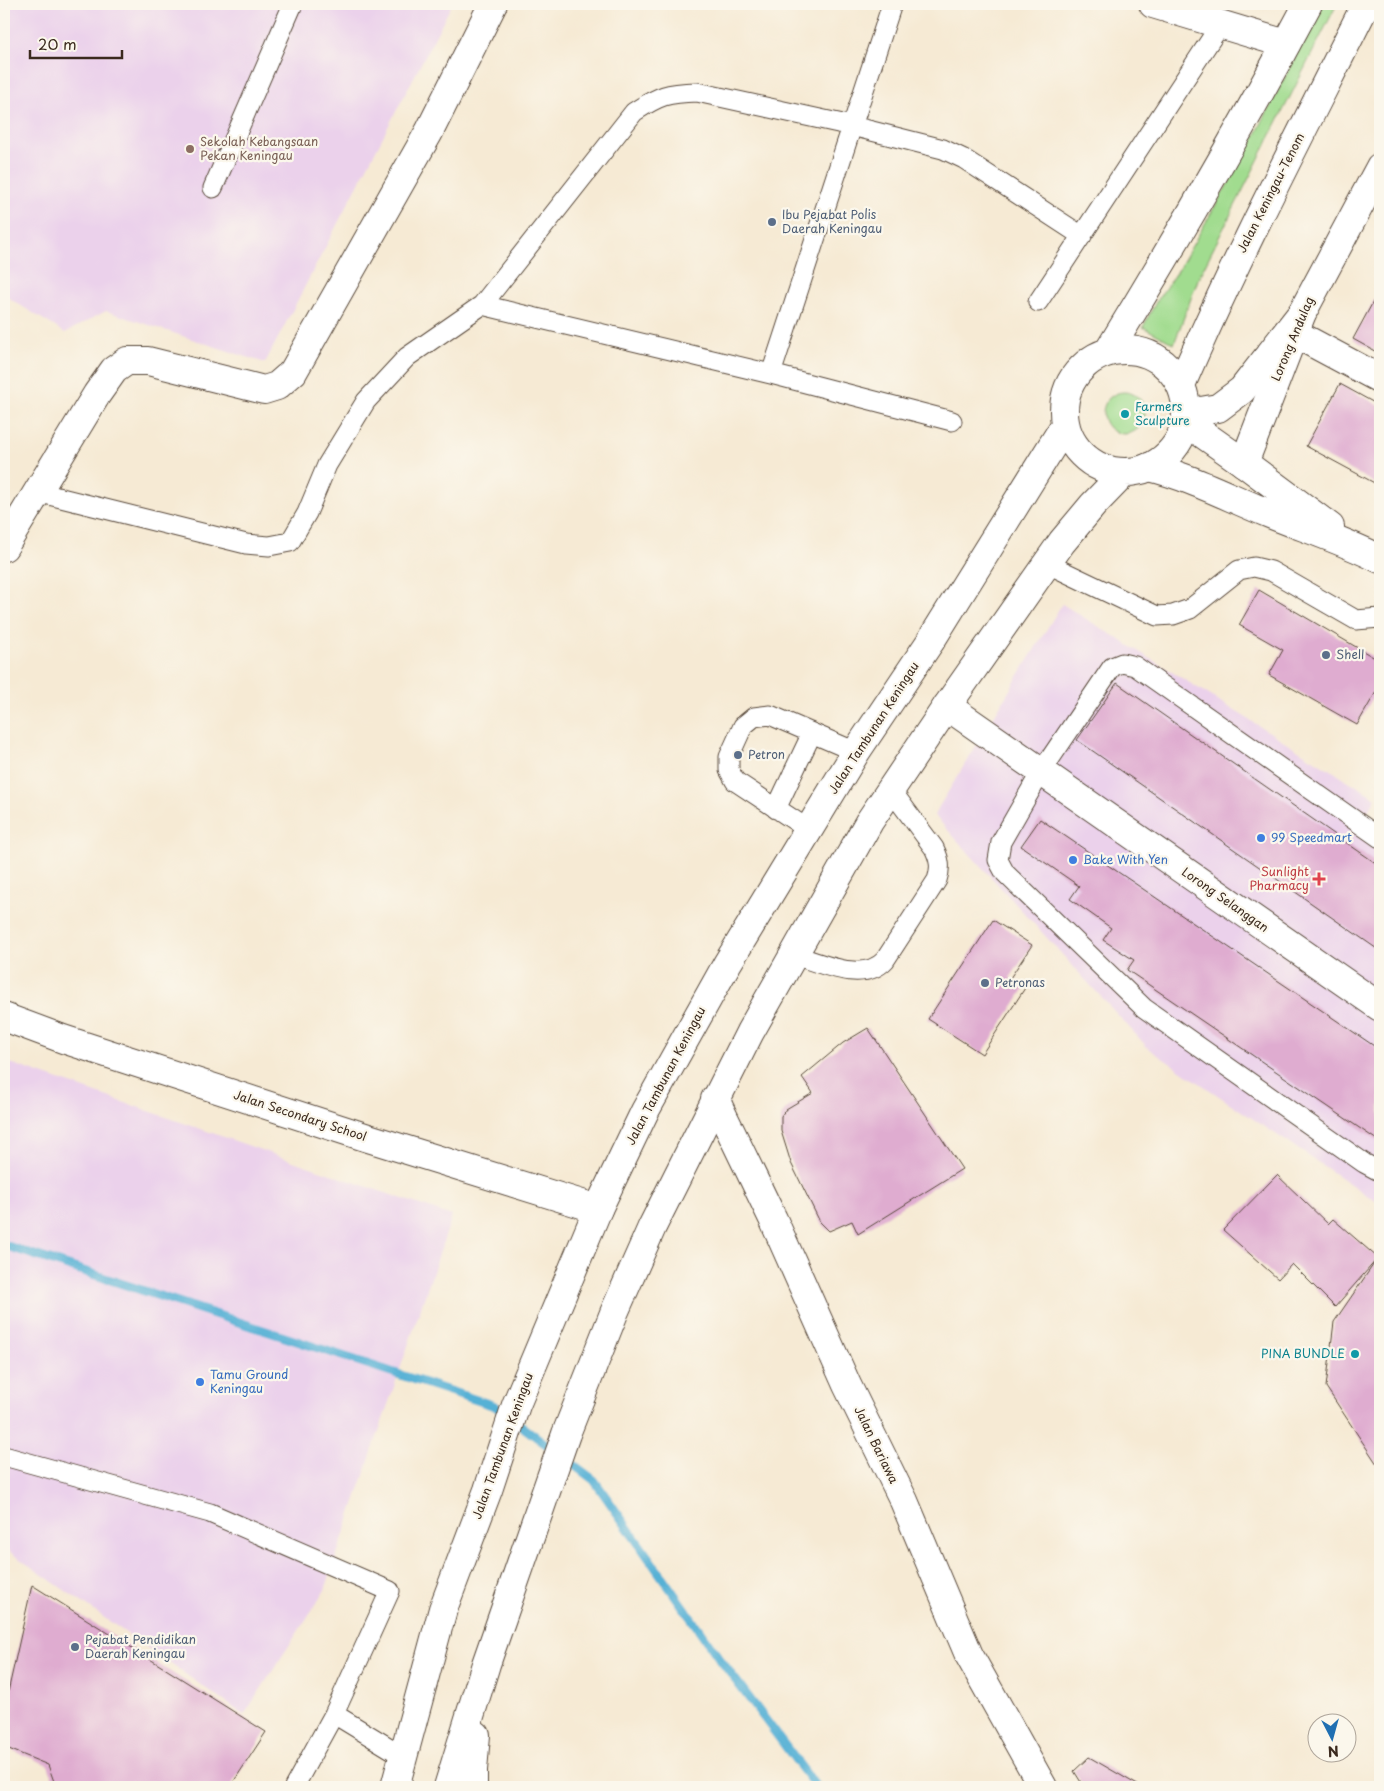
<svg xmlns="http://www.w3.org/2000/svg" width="1384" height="1791" viewBox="0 0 1384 1791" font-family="'Playpen Sans',sans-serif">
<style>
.built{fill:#ebd1eb}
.green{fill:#a1dc8f;stroke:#6e8356}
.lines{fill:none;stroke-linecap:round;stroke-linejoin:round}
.stream{stroke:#57b1d5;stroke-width:9}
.building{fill:#dfacd0}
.lane-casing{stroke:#574739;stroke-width:21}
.street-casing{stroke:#574739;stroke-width:30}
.secondary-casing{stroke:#574739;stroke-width:30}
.primary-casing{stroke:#574739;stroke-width:30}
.lane{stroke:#fff;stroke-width:19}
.street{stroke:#fff;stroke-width:28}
.secondary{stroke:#fff;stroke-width:28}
.primary{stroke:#fff;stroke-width:28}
.education-dot{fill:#8d6e63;stroke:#fbf7ec;stroke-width:2}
.service-dot{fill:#5c6f8a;stroke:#fbf7ec;stroke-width:2}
.culture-dot{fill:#0f9aa8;stroke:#fbf7ec;stroke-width:2}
.shop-dot{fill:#3f7fe0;stroke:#fbf7ec;stroke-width:2}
.health-dot{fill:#e0444e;stroke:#fbf7ec;stroke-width:2}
.labels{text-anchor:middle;stroke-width:4.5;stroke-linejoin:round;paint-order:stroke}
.education-label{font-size:12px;fill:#785e54;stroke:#fbf7ec;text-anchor:start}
.street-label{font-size:12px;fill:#3b2a1e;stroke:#fbf7ec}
.service-label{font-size:12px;fill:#4e5e75;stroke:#fbf7ec;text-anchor:start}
.culture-label{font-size:12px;fill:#0d838f;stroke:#fbf7ec;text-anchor:start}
.shop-label{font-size:12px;fill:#366cbe;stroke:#fbf7ec;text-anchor:start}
.health-label{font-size:12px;fill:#be3a42;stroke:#fbf7ec;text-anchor:end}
</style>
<rect width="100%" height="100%" fill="#fbf7ec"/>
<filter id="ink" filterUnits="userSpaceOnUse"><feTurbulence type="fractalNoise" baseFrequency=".02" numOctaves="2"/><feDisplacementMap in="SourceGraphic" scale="10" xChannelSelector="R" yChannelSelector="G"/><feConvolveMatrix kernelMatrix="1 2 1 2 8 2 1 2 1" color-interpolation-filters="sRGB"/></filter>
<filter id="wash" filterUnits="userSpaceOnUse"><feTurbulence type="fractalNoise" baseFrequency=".0096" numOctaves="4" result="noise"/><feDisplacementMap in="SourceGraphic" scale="20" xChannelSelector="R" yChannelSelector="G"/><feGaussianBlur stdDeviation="1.12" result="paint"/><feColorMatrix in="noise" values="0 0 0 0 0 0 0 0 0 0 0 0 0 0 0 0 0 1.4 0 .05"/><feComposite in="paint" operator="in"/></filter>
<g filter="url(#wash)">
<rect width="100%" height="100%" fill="#f6ead4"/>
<path class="built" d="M 4,4 L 452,4 L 265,363 L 106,311 L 65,333 L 4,295 Z
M 1062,604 L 1376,798 L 1366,814 L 1380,824 L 1380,1204 L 1149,1049 L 934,815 Z
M 4,1061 L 452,1216 L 325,1590 L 244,1715 L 4,1548 Z"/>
<path class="green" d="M 1322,4 L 1337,4 L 1199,277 L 1174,344 L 1143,327 L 1156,302 L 1181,265 L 1251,144 Z
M1103 413a21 21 0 1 1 42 0a21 21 0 1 1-42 0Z"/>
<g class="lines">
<path class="stream" d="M 4,1245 L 495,1406 L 594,1480 L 719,1658 L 816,1787"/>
</g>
<g id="blocks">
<path class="building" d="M 1380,289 L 1380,354 L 1353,339 Z
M 1340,384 L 1380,406 L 1380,486 L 1306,446 Z
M 1259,590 L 1380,661 L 1380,685 L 1357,725 L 1269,675 L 1283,650 L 1239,625 Z
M 1117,683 L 1380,866 L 1380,951 L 1077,740 Z
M 1040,819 L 1380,1050 L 1380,1142 L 1127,970 L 1134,960 L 1103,940 L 1111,928 L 1070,899 L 1079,886 L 1021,846 Z
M 993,920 L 1032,945 L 1010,978 L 1025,988 L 982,1054 L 928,1019 Z
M 868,1028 L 962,1169 L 858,1234 L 852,1221 L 829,1231 L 820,1222 L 791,1163 L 781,1131 L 781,1116 L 786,1109 L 813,1093 L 802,1077 L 843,1043 Z
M 1277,1175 L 1328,1224 L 1333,1219 L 1378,1258 L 1335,1307 L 1292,1264 L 1278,1279 L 1223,1230 Z
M 1380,1255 L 1380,1466 L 1377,1464 L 1326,1387 L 1334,1322 Z
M 32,1585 L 266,1732 L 230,1787 L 56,1787 L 48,1765 L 4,1747 L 4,1710 Z
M 1089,1757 L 1141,1787 L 1084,1787 L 1074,1771 Z"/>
</g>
</g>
<g filter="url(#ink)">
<use href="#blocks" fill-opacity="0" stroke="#574739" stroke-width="1"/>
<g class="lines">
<g class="lane-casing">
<path id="lane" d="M 213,188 L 293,4
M 1038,302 L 1221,24
M 482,305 L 771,374 L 952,421
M 771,374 L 892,4
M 37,492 L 246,544 L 269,546 L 290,542 L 307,513 L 327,465 L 366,401 L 407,357 L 482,305 L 634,112 C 660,95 667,93 697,92 L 852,126 L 943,149 L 964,159 L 1082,236
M 1048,564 L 1157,616 L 1173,615 L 1190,609 L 1239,570 L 1254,567 L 1271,571 L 1356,620 L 1380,618
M 776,809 L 812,733
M 809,830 L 735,781 L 729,770 L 729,757 L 743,726 L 754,717 L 770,715 L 856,752
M 1380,838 L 1135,666 L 1122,663 L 1112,667 L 1041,772 L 1001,842 L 998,860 L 1005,873 L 1144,1008 L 1364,1163 L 1377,1170 L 1380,1169
M 794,955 C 821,963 863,984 885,960 L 937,880 C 941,868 940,860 934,848 L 891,790
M 4,1456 L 210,1513 L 390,1591 L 334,1714 L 294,1787
M 334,1714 L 403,1756"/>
</g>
<g class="street-casing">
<path id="street" d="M 1153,4 L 1286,44
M 1294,333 L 1380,379
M 1244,463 L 1302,313 L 1380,167
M 4,547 L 97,394 L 114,370 L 127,361 L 148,361 L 264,390 L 277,386 L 293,372 L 429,132 L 493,4
M 947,706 L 1380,1007
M 715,1099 L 773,1219 L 847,1385 L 904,1501 L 969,1655 L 1043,1787"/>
</g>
<g class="secondary-casing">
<path id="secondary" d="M 1186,422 L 1244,463 L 1330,527
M 1149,467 C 1191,477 1230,498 1270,514 C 1307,529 1345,541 1380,559
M 4,1017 L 63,1039 L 365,1137 L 598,1209"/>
</g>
<g class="primary-casing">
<path id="primary" d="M1064 411a61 61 0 1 1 122 0a61 61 0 1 1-122 0Z
M 1108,352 C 1178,238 1245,122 1308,4
M 1181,385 C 1237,255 1303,130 1366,4
M 1187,409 L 1201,411 L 1218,408 L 1242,390 L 1302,313
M 395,1787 L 443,1609 L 488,1490 L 516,1405 L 598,1209 L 645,1111 L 727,964 L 856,752 L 930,642 L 1065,425
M 448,1787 L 486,1664 L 566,1434 L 614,1313 L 652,1227 L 750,1032 L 869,822 L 947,706 L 1062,542 L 1093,505 L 1125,472
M 473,1787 L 473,1770 L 476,1735"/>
</g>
<use href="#lane" class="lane"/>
<use href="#street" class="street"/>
<use href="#secondary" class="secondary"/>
<use href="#primary" class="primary"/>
</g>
</g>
<circle class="education-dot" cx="190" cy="149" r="5"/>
<g class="service-dot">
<circle cx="772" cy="222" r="5"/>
<circle cx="1326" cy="655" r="5"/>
<circle cx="738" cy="755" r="5"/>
<circle cx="985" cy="983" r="5"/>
<circle cx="75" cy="1647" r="5"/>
</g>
<g class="culture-dot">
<circle cx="1125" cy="414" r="5"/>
<circle cx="1355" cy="1354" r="5"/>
</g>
<g class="shop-dot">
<circle cx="1261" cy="838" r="5"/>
<circle cx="1073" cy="860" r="5"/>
<circle cx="200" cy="1382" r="5"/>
</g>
<path class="health-dot" d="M1316.5 871.5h5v5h5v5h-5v5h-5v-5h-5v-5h5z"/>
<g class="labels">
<g class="education-label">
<text x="200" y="146">Sekolah Kebangsaan<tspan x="200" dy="14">Pekan Keningau</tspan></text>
</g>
<g class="street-label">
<text transform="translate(1271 193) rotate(-63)" y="4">Jalan Keningau-Tenom</text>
<text transform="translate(1293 339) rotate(-67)" y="4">Lorong Andulag</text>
<text transform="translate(874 728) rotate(-57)" y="4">Jalan Tambunan Keningau</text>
<text transform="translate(1225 900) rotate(35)" y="4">Lorong Selanggan</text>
<text transform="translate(666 1076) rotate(-62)" y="4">Jalan Tambunan Keningau</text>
<text transform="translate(300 1116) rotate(18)" y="4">Jalan Secondary School</text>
<text transform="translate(876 1445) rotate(64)" y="4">Jalan Bariawa</text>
<text transform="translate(503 1446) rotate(-70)" y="4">Jalan Tambunan Keningau</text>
</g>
<g class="service-label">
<text x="782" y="219">Ibu Pejabat Polis<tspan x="782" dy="14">Daerah Keningau</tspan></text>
<text x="1336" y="659">Shell</text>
<text x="748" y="759">Petron</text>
<text x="995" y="987">Petronas</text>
<text x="85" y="1644">Pejabat Pendidikan<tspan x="85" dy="14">Daerah Keningau</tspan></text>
</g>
<g class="culture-label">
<text x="1135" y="411">Farmers<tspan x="1135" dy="14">Sculpture</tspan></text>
<text x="1345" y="1358" text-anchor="end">PINA BUNDLE</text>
</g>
<g class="shop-label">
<text x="1271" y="842">99 Speedmart</text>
<text x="1083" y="864">Bake With Yen</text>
<text x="210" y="1379">Tamu Ground<tspan x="210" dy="14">Keningau</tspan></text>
</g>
<g class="health-label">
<text x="1309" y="876">Sunlight<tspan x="1309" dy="14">Pharmacy</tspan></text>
</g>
</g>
<rect width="1384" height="1791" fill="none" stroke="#fbf7ec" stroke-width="20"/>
<g transform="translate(1332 1738) rotate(174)"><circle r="24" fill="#fbf7ec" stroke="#aea59a"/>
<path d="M0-4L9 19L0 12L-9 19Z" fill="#1f6fb2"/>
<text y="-8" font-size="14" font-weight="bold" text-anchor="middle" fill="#3b2a1e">N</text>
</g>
<path d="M30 50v8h92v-8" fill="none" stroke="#3b2a1e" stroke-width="2.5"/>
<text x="38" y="50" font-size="15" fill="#3b2a1e" stroke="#fbf7ec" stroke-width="4" paint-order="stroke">20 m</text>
</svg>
